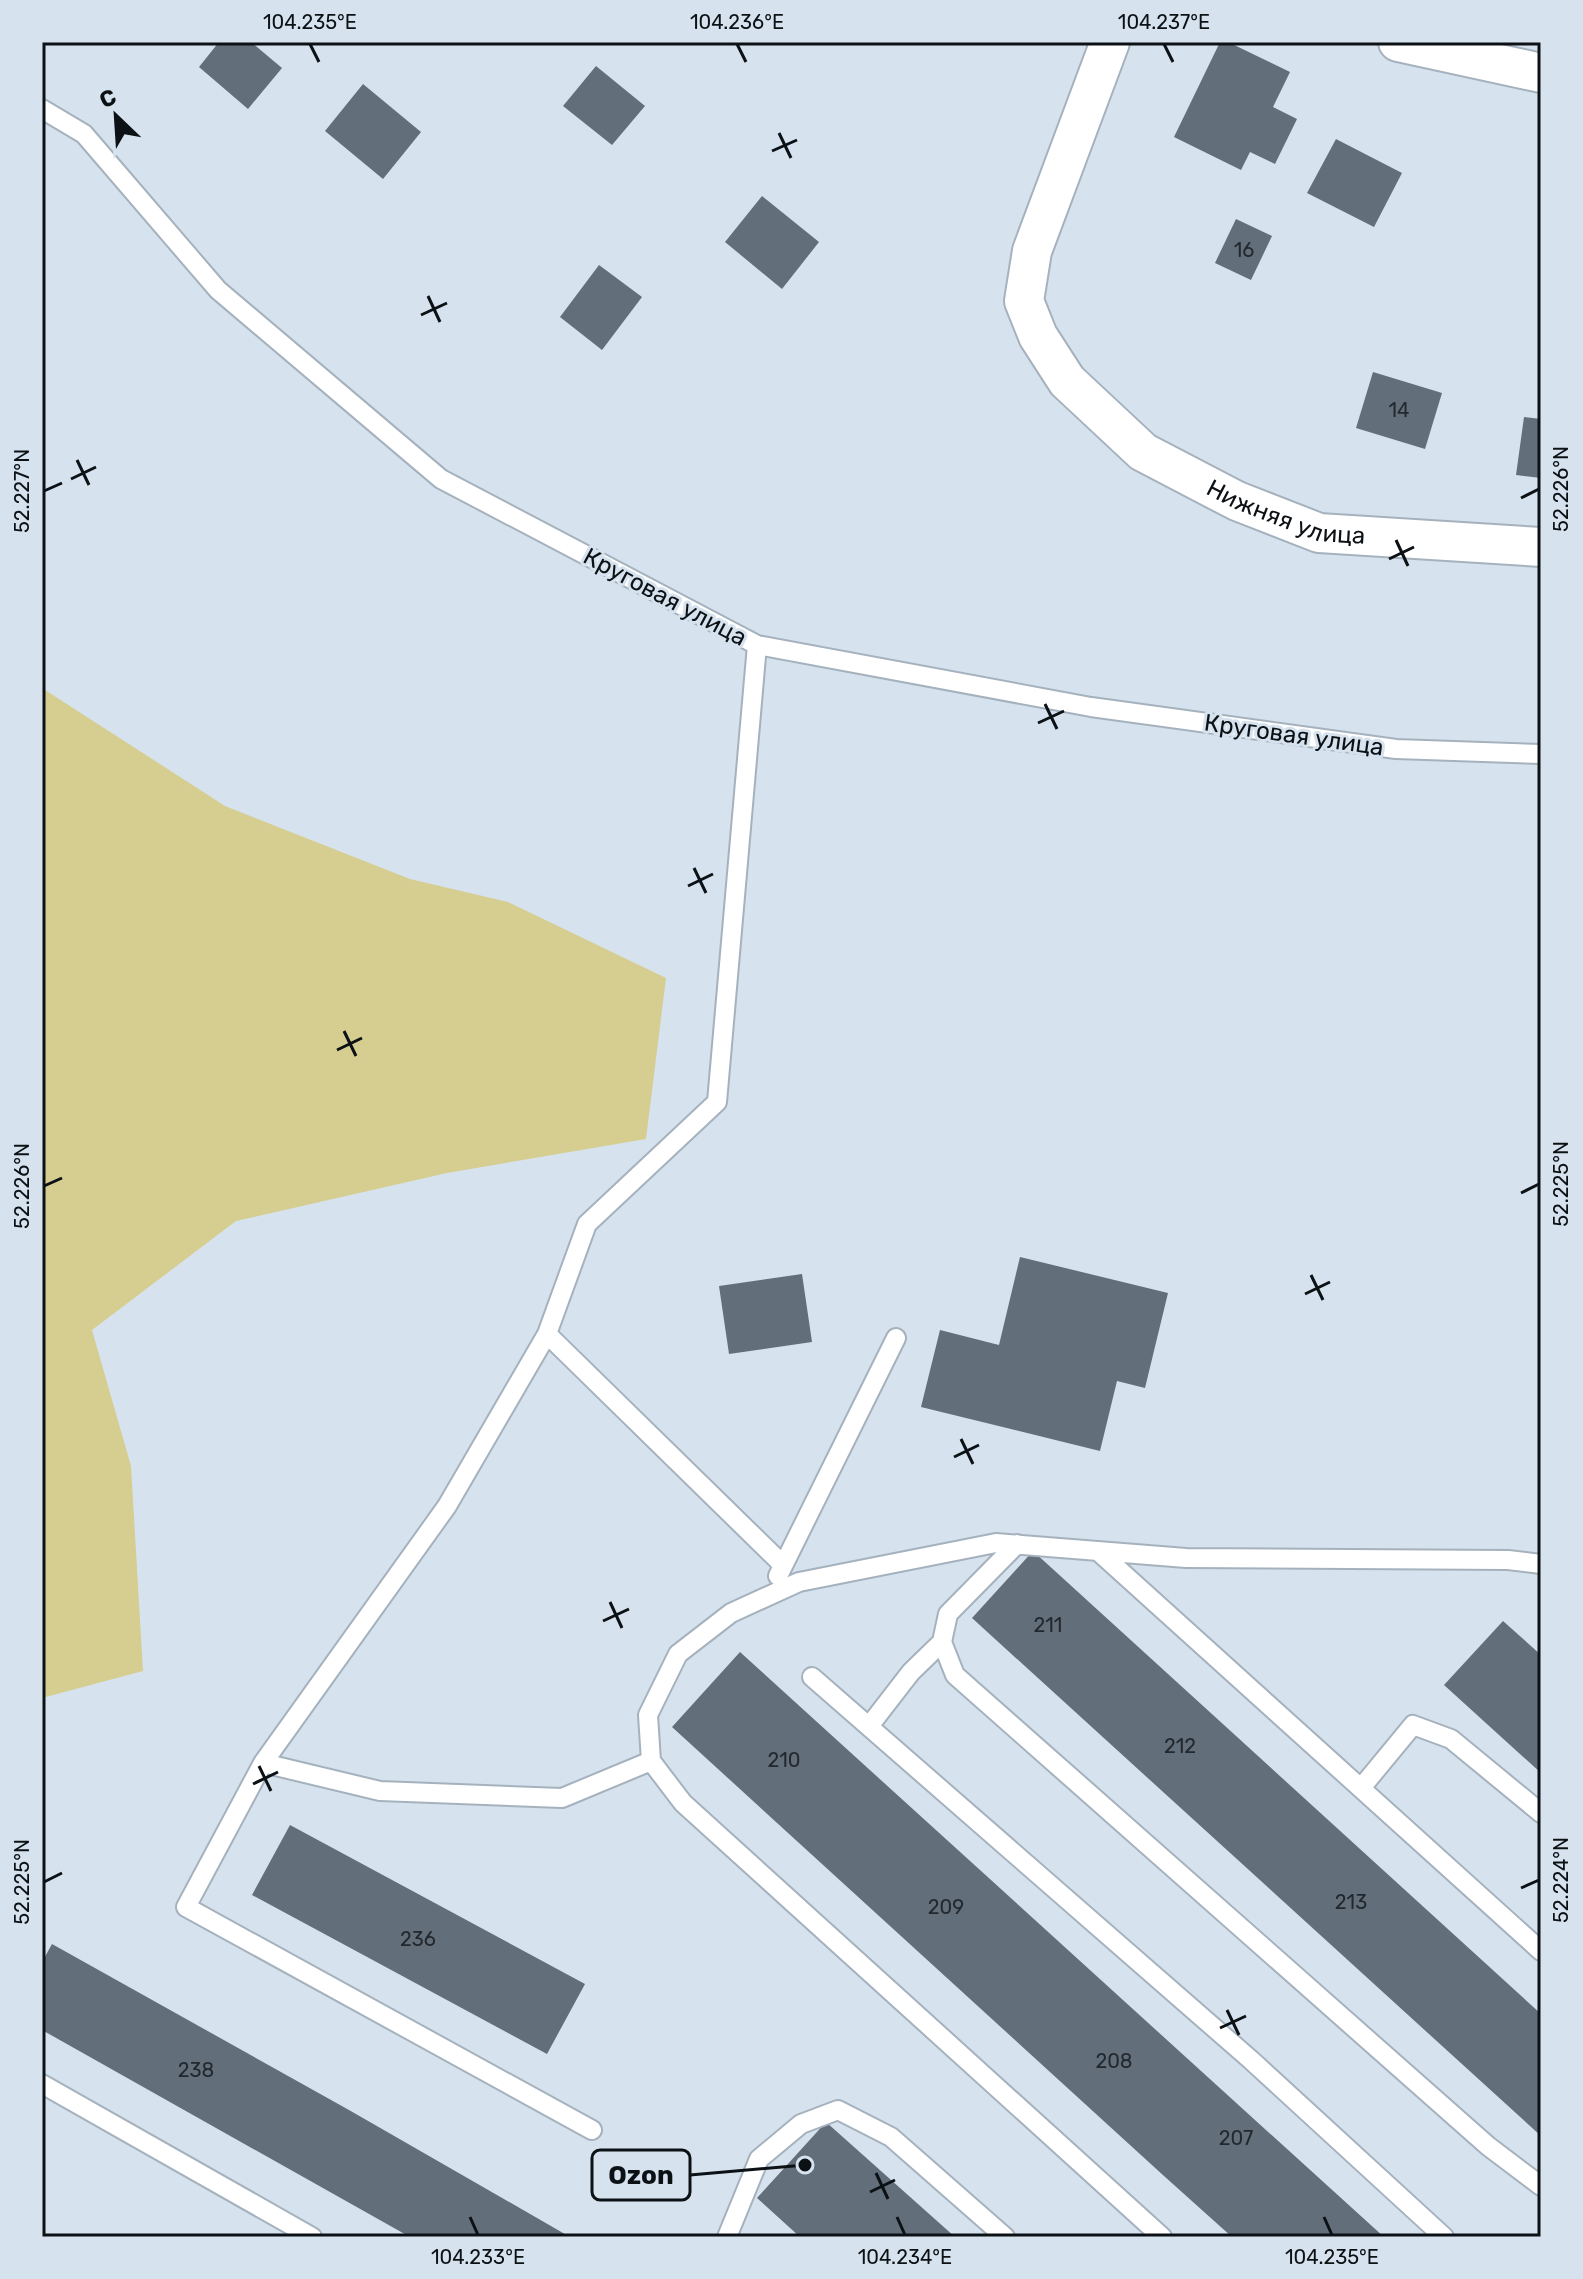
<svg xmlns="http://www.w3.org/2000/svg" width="1583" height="2279" viewBox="0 0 1583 2279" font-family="Rubik,sans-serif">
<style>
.green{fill:#d5ce90}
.building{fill:#626e79}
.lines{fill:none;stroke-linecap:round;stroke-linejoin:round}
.lane-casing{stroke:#a5b2be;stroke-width:22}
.street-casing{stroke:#a5b2be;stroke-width:42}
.lane{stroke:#fff;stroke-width:18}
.street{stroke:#fff;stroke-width:38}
.ticks{fill:none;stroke:#0c1115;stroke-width:3}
.labels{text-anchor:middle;stroke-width:6;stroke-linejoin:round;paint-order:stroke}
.number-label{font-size:20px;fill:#22282e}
.street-label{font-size:24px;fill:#0c1115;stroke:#d6e3ef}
.leader{fill:none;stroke:#0c1115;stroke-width:3}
.callout-dot{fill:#0c1115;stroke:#d6e3ef;stroke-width:3}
.callout{fill:#d6e3ef;stroke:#0c1115;stroke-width:3}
.callout-label{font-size:26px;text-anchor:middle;font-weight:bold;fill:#0c1115}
.neatline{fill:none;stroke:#0c1115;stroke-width:3}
.ticks-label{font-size:20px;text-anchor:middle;fill:#0c1115}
</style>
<rect width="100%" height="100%" fill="#d6e3ef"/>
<path class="green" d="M 42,688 L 225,806 L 410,879 L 508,902 L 666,978 L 646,1139 L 447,1173 L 236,1221 L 92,1330 L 131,1466 L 143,1671 L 42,1698 Z"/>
<path class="building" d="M 219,42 L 251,42 L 282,68 L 248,109 L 199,67 Z
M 1220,42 L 1228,42 L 1290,72 L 1273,107 L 1297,119 L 1275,164 L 1250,152 L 1241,170 L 1174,137 Z
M 596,66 L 645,106 L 612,145 L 563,106 Z
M 363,84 L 421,132 L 383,179 L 325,131 Z
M 1336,139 L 1402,173 L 1374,227 L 1307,193 Z
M 762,196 L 819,242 L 782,289 L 725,242 Z
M 1236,219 L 1272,236 L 1251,280 L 1215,263 Z
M 599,265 L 642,297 L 602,350 L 560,317 Z
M 1373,372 L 1442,393 L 1425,449 L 1356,428 Z
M 1524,417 L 1541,419 L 1541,478 L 1516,475 Z
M 1020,1257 L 1168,1293 L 1145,1388 L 1117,1381 L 1100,1451 L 921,1407 L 940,1330 L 999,1345 Z
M 802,1274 L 812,1342 L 729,1354 L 719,1286 Z
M 1033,1551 L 1541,2014 L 1541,2136 L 972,1618 Z
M 1503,1621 L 1541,1655 L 1541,1773 L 1444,1685 Z
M 740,1652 L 1233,2100 L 1384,2237 L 1232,2237 L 1164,2176 L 672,1727 Z
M 290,1825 L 585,1984 L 547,2054 L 252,1895 Z
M 52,1944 L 349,2110 L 570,2237 L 410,2237 L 42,2030 L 42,1962 Z
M 826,2122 L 955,2237 L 800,2237 L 757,2198 Z"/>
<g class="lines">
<g class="lane-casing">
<path id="lane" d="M 42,109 L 84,134 L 218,290 L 441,479 L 757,645 L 1091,707 L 1396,749 L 1541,754
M 547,1334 L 783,1565
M 1017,1544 L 948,1614 L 942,1642 L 955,1675 L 1488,2146 L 1541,2186
M 1098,1551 L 1541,1951
M 778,1576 L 896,1338
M 812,1677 L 1251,2060 L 1444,2237
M 870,1725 L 911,1672 L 942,1642
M 263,1763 L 447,1506 L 547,1334 L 587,1224 L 717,1102 L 757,645
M 1361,1788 L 1413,1725 L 1451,1739 L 1541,1813
M 42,2084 L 312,2237
M 592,2130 L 186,1907 L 263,1763 L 380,1791 L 562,1798 L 651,1761
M 727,2237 L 759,2159 L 801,2124 L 838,2110 L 891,2137 L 1005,2237
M 1162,2237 L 683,1803 L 651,1761 L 648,1715 L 678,1654 L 731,1613 L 799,1582 L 996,1543 L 1186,1558 L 1508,1560 L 1541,1564"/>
</g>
<g class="street-casing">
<g id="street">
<path id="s1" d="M 1110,42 L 1032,251 L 1024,301 L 1038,336 L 1067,381 L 1143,452 L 1237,501 L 1319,533 L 1541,547"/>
<path d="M 1398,42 L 1541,73"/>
</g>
</g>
<use href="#lane" class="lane"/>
<use href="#street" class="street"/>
</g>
<path class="ticks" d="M 310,44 L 319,62M 737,44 L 746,62M 1164,44 L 1173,62M 779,133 L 791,158M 772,151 L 797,140M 428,296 L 440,322M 421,315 L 447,303M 77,460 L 89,485M 71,479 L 96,467M 44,491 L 62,483M 1521,498 L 1539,489M 1396,540 L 1408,566M 1389,559 L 1414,547M 1045,704 L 1057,729M 1038,723 L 1064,711M 694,868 L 706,893M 688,886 L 713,874M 344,1031 L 356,1056M 337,1050 L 362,1038M 44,1186 L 62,1178M 1521,1193 L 1539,1184M 1311,1275 L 1323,1300M 1305,1294 L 1330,1282M 961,1439 L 973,1464M 954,1457 L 979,1445M 610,1602 L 622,1628M 603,1621 L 629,1609M 259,1766 L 271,1791M 253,1784 L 278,1772M 44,1882 L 62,1873M 1521,1888 L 1539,1880M 1227,2010 L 1239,2035M 1220,2028 L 1246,2016M 876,2173 L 888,2199M 870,2192 L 895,2180M 470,2217 L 478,2235M 897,2217 L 905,2235M 1324,2217 L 1332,2235"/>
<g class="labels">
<g class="number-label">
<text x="1244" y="257">16</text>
<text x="1399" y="417">14</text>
<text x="1048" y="1632">211</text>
<text x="1180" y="1753">212</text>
<text x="784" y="1767">210</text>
<text x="1351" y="1909">213</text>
<text x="946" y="1914">209</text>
<text x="418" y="1946">236</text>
<text x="1114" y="2068">208</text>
<text x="196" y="2077">238</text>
<text x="1236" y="2145">207</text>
</g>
<g class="street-label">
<text dy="8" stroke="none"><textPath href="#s1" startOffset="626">Нижняя улица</textPath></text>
<text transform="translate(665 597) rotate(28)" y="8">Круговая улица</text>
<text transform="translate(1294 735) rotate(8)" y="8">Круговая улица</text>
</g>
</g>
<path class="leader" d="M805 2165L690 2175"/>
<circle class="callout-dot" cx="805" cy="2165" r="8"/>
<rect class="callout" x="592" y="2150" width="98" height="50" rx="8"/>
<g class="callout-label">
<text x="641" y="2184">Ozon</text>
</g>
<rect width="1583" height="2279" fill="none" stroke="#d6e3ef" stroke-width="88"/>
<g transform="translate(116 116) rotate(335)" stroke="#d6e3ef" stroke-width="6" paint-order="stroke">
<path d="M0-6L14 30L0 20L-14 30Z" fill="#0c1115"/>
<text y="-12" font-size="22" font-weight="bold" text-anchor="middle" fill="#0c1115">С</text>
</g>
<rect x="44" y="44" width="1495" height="2191" class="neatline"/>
<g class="ticks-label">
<text x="310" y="29">104.235°E</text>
<text x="737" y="29">104.236°E</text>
<text x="1164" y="29">104.237°E</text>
<text transform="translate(1561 489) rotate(-90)" y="7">52.226°N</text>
<text transform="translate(22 491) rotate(-90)" y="7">52.227°N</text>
<text transform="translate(1561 1184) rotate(-90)" y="7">52.225°N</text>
<text transform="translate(22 1186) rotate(-90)" y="7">52.226°N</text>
<text transform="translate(1561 1880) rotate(-90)" y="7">52.224°N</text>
<text transform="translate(22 1882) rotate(-90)" y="7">52.225°N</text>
<text x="478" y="2264">104.233°E</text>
<text x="905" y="2264">104.234°E</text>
<text x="1332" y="2264">104.235°E</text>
</g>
</svg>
